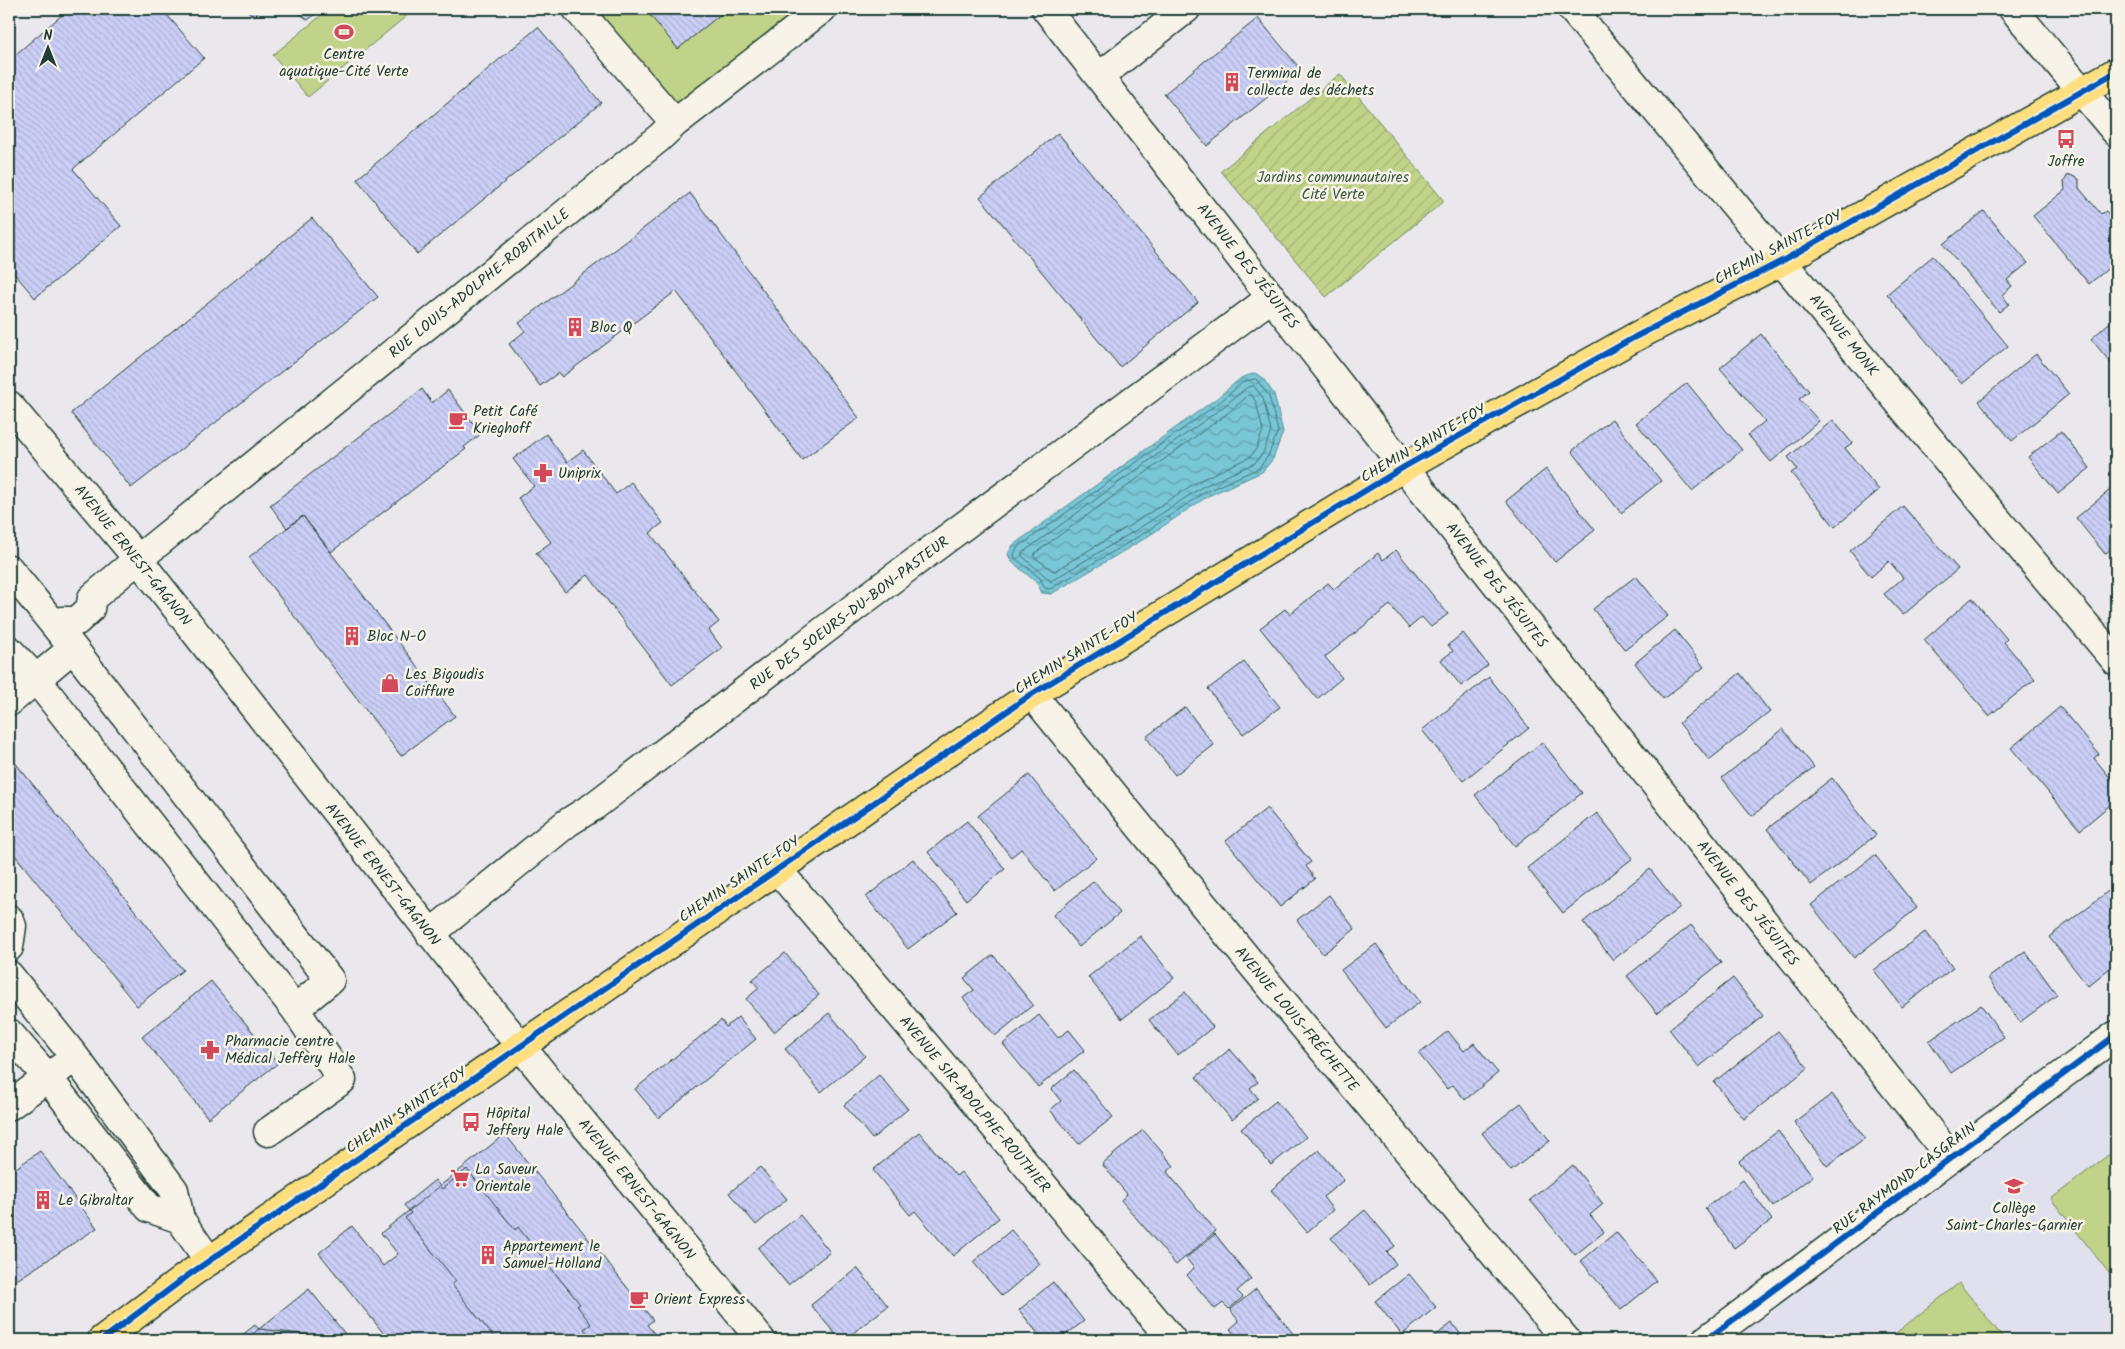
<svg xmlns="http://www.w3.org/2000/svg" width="2125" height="1349" viewBox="0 0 2125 1349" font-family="Kalam,sans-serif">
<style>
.built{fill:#e1e0ef}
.grass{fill:#c1d388;stroke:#70885e}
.garden{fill:url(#garden-furrows);stroke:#70885e}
.water{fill:url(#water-waves);stroke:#558f96}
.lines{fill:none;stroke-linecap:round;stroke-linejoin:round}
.shore{stroke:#437475;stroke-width:1}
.building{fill:url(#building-back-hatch);stroke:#1f3d34}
.minor-casing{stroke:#1f3d34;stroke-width:31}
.major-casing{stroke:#1f3d34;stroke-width:31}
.minor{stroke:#f7f3e8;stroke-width:28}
.major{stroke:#fddf80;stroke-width:28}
.cycleway-casing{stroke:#f7f3e8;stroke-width:9}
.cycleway{stroke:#0057b8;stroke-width:6}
.labels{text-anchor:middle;stroke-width:5;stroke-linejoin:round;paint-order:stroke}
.poi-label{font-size:15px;fill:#1f3d34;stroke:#f7f3e8;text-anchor:start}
.park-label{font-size:15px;fill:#3f5b45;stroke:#f7f3e8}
.street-label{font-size:15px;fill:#1f3d34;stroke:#f7f3e8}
</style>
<defs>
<pattern id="garden-furrows" width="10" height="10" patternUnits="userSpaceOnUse" patternTransform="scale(1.25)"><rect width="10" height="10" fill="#c1d388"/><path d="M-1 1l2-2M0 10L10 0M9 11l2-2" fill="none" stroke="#a5b676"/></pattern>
<pattern id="water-waves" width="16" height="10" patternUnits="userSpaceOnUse" patternTransform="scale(1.25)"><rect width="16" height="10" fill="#79c6d7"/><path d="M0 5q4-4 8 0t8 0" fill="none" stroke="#63a2af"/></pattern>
<pattern id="building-back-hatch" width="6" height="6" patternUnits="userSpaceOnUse" patternTransform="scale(1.25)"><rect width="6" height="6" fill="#cbcef6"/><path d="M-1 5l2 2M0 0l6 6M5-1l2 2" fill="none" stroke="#aeb2d4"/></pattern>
</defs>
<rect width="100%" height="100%" fill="#eae8ec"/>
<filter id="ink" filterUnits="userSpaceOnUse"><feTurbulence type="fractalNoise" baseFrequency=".02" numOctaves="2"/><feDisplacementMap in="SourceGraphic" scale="10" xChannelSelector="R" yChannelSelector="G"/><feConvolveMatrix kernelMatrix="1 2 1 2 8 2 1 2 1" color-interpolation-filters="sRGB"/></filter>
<g filter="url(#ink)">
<path class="built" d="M 2116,1032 L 2116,1340 L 1706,1340 Z"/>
<path class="grass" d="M 329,9 L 415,9 L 308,97 L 273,55 Z
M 579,9 L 822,9 L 675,123 Z
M 2116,1149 L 2116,1282 L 2051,1199 Z
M 1959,1283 L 2005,1340 L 1887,1340 Z"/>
<path class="garden" d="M 1340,74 L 1444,201 L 1326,297 L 1221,171 Z"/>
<path class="water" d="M 1255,373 L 1262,377 L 1274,394 L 1283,432 L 1273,459 L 1262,472 L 1208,496 L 1144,539 L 1051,594 L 1042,593 L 1036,582 L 1011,561 L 1008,554 L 1013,545 L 1217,398 L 1241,378 Z"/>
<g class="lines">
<path class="shore" d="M 1256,379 L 1269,396 L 1278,431 L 1268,456 L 1259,468 L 1205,492 L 1141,535 L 1050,589 L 1045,588 L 1040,578 L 1015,558 L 1014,554 L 1017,548 L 1220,402 L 1243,382 Z
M 1254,386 L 1263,398 L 1271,431 L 1263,453 L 1255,463 L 1202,487 L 1138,529 L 1051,581 L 1022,556 L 1022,553 L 1223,407 L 1246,388 Z
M 1249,395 L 1252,396 L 1256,402 L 1263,431 L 1256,449 L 1250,457 L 1198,481 L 1134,523 L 1054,571 L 1034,557 L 1035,553 L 1228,413 Z"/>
</g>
<path class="building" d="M 69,9 L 162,9 L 204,58 L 73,169 L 121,226 L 35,298 L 9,267 L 9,60 Z
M 246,9 L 263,9 L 253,17 Z
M 294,9 L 321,9 L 308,20 Z
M 645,9 L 727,9 L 678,49 Z
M 1258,18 L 1301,70 L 1207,146 L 1164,94 Z
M 538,27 L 601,103 L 417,254 L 357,179 Z
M 1058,133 L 1198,302 L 1120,367 L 980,197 Z
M 2070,175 L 2079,179 L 2079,188 L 2101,214 L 2106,211 L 2116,223 L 2116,262 L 2089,284 L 2033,216 L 2065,190 L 2064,182 L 2067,176 Z
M 690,193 L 859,418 L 802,460 L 676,291 L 562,377 L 558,373 L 540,386 L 509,344 L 525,331 L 519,323 Z
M 1984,211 L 2028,263 L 2007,280 L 2012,286 L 2002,295 L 2009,304 L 1999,312 L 1943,244 Z
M 312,218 L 378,297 L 131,488 L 71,413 Z
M 1933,256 L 2008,346 L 1962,384 L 1887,294 Z
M 2116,317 L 2116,369 L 2091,339 Z
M 1761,334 L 1809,391 L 1799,399 L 1819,421 L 1771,462 L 1748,435 L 1765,421 L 1720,368 Z
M 2036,354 L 2069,394 L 2012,441 L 1979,401 Z
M 1687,383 L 1742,450 L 1692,491 L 1636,423 Z
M 422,389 L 432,403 L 448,390 L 481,434 L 464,447 L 466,449 L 331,552 L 303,516 L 287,528 L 270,505 Z
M 1612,419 L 1661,481 L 1621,513 L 1572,451 Z
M 1833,420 L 1852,443 L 1845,448 L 1879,490 L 1835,527 L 1791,473 L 1797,469 L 1788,457 Z
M 2061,431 L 2090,468 L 2058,494 L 2028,457 Z
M 546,434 L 567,462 L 583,450 L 616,494 L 631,482 L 663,523 L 650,533 L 719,622 L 709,630 L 722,648 L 672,685 L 588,575 L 565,592 L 536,553 L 551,542 L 518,498 L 534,486 L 513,459 Z
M 1546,469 L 1595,530 L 1555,562 L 1506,501 Z
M 2116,485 L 2116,545 L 2105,554 L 2076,518 Z
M 1903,506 L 1958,569 L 1903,615 L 1884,594 L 1903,578 L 1889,561 L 1871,577 L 1850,551 Z
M 303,516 L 455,716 L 401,756 L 249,557 Z
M 1396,550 L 1448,614 L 1431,627 L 1422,617 L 1409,628 L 1390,605 L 1325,657 L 1342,678 L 1317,699 L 1260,628 L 1285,609 L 1290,614 L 1328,583 L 1334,589 L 1378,553 L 1383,560 Z
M 1636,576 L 1668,616 L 1625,650 L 1593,609 Z
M 1972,598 L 2007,639 L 2004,642 L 2035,679 L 1989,716 L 1924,640 Z
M 1675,630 L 1704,667 L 1663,699 L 1635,663 Z
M 1463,633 L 1488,665 L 1461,686 L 1441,660 L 1453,651 L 1448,645 Z
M 1244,662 L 1280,707 L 1243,734 L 1208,689 Z
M 1740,673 L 1770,712 L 1709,760 L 1679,723 Z
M 1489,677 L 1529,728 L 1463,781 L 1422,730 Z
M 1185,707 L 1214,745 L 1175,775 L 1146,737 Z
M 2060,707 L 2099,754 L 2094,758 L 2116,785 L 2116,800 L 2080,830 L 2011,748 Z
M 1783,729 L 1814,767 L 1752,816 L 1722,778 Z
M 1542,742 L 1582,793 L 1515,846 L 1475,795 Z
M 9,755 L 183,970 L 137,1006 L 9,848 Z
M 1029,775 L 1096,858 L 1055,891 L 1021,849 L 1011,857 L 978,816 Z
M 1832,778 L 1876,835 L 1811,885 L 1767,829 Z
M 1267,808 L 1311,862 L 1306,866 L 1315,879 L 1280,907 L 1226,841 Z
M 1597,813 L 1633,858 L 1563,913 L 1527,868 Z
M 967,821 L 1005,869 L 966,900 L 928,852 Z
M 1875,855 L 1917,908 L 1854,958 L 1811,905 Z
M 913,859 L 957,912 L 908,949 L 866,897 Z
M 1650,869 L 1680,907 L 1613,960 L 1583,922 Z
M 1094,881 L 1120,913 L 1079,947 L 1053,915 Z
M 2116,885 L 2116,963 L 2088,986 L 2049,937 Z
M 1329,895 L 1355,929 L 1323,954 L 1297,920 Z
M 1691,925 L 1721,963 L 1657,1013 L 1627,976 Z
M 1925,932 L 1953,968 L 1902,1007 L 1874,970 Z
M 1140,936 L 1174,978 L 1122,1019 L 1088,977 Z
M 1376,944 L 1420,1002 L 1386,1028 L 1341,970 Z
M 2025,951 L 2057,995 L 2020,1022 L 1988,978 Z
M 785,953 L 819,995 L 774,1032 L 746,999 L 759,988 L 752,980 Z
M 993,955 L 1033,1005 L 995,1036 L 963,998 L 974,990 L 964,978 Z
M 1733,978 L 1763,1016 L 1699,1067 L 1669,1029 Z
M 211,981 L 278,1063 L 208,1118 L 142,1037 Z
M 1185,992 L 1213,1027 L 1178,1055 L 1149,1020 Z
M 1981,1005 L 2004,1037 L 1951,1073 L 1929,1041 Z
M 829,1013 L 865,1056 L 821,1092 L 785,1049 Z
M 1039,1015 L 1058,1038 L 1069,1030 L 1085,1050 L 1038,1087 L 1003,1044 Z
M 738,1017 L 756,1039 L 659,1118 L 635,1089 L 721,1020 L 726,1027 Z
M 1448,1031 L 1464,1051 L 1474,1043 L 1498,1073 L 1465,1100 L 1453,1085 L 1447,1089 L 1419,1054 Z
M 1778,1031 L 1808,1068 L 1744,1119 L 1714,1082 Z
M 1230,1049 L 1258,1082 L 1250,1088 L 1258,1098 L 1232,1120 L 1196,1077 Z
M 1074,1070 L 1113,1117 L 1079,1144 L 1050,1110 L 1061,1101 L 1051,1089 Z
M 879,1075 L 908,1109 L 872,1139 L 844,1105 Z
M 1832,1094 L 1865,1138 L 1827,1166 L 1794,1122 Z
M 1276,1101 L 1306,1137 L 1271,1165 L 1241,1129 Z
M 1521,1103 L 1550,1141 L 1511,1171 L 1482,1133 Z
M 1143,1130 L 1174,1166 L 1167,1172 L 1216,1231 L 1176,1265 L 1121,1200 L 1127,1194 L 1102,1164 Z
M 1778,1131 L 1813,1176 L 1773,1206 L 1739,1161 Z
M 919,1132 L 956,1176 L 961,1172 L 999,1218 L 953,1256 L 915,1211 L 910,1215 L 873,1170 Z
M 505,1134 L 653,1320 L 647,1325 L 660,1340 L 389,1340 L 319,1253 L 352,1226 L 383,1266 L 398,1254 L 381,1233 Z
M 1319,1150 L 1344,1180 L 1323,1197 L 1333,1210 L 1307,1232 L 1271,1190 Z
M 40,1151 L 97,1228 L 9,1285 L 9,1173 Z
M 1573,1165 L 1603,1204 L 1590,1215 L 1604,1232 L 1575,1255 L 1530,1200 Z
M 760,1167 L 787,1199 L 756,1225 L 729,1193 Z
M 467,1169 L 515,1230 L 518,1227 L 580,1304 L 577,1306 L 591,1324 L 584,1329 L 593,1340 L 496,1340 L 452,1285 L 456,1281 L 405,1218 L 411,1213 L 404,1205 L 435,1180 L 442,1189 Z
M 1743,1180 L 1772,1220 L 1734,1248 L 1705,1208 Z
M 1365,1210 L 1395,1246 L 1387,1252 L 1396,1264 L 1370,1285 L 1331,1238 Z
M 800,1215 L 830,1252 L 788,1285 L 758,1248 Z
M 1011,1230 L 1040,1264 L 1002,1296 L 973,1262 Z
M 1616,1232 L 1657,1281 L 1621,1310 L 1581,1261 Z
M 1215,1234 L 1251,1279 L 1237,1291 L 1243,1297 L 1229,1309 L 1223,1303 L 1215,1309 L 1187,1275 L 1194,1268 L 1186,1258 Z
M 857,1268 L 888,1306 L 844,1340 L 840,1340 L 811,1305 Z
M 1409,1274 L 1436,1307 L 1402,1335 L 1375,1301 Z
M 1053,1282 L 1084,1321 L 1059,1340 L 1043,1340 L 1019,1310 Z
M 309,1289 L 350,1340 L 245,1340 L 259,1329 Z
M 1256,1289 L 1296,1337 L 1292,1340 L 1239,1340 L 1230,1329 L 1239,1321 L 1230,1310 Z
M 1452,1323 L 1465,1340 L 1430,1340 Z
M 255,1325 L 259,1329 L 349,1340 L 355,1336 L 359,1340 L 236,1340 Z"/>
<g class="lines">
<g class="minor-casing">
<path id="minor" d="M 577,9 L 675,123
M 1046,9 L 1404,467 L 1951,1158
M 1572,9 L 1911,417 L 2116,661
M 2013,9 L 2116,132
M 1100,76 L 1186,9
M 9,405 L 138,559 L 482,999 L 761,1340
M 9,569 L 73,648 L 330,980 L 295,1009 L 36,679 L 9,702
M 62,621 L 77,621 L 90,609 L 92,598 L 138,559 L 659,138 L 675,123 L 822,9
M 9,650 L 36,679 L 73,648
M 1032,694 L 1254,967 L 1566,1340
M 776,868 L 964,1090 L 1172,1340
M 9,919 L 12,926 L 9,947
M 430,934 L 567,823 L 594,806 L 868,597 L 1272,297
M 9,975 L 75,1057 L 174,1190 L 180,1219 L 209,1261
M 9,1033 L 48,1078 L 149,1208 L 180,1219
M 9,1106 L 62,1067
M 268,1132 L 342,1080 L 295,1009
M 1706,1340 L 2116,1035"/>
</g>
<g class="major-casing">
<path id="major" d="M 102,1340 L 190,1274 L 1032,694 L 1404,467 L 1635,337 L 1782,261 L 2116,72"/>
</g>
<use href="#minor" class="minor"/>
<use href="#major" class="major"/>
<g class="cycleway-casing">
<path id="cycleway" d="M 102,1340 L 190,1274 L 1032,694 L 1404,467 L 1635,337 L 1782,261 L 2116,72
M 1706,1340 L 2116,1035"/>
</g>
<use href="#cycleway" class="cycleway"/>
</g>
</g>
<defs>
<g id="stadium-bare" transform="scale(1.5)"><path d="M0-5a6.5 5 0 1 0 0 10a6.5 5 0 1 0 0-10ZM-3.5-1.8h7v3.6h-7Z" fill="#d1495b" stroke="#f7f3e8" stroke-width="2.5" paint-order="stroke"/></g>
<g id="building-bare" transform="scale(1.5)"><path d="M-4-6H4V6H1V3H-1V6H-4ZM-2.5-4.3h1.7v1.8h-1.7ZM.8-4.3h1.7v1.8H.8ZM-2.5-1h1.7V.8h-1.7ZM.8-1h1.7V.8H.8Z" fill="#d1495b" stroke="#f7f3e8" stroke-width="2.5" paint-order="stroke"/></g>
<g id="bus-bare" transform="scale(1.5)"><path d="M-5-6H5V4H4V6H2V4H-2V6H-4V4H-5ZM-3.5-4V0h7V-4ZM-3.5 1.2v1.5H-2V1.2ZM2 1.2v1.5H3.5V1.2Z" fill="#d1495b" stroke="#f7f3e8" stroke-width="2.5" paint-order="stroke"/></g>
<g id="cafe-bare" transform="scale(1.5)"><path d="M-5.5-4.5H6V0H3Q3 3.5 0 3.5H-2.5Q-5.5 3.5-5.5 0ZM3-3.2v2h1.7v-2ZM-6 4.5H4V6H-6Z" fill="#d1495b" stroke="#f7f3e8" stroke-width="2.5" paint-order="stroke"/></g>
<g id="pharmacy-bare" transform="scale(1.5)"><path d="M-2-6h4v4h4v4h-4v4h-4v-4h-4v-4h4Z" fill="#d1495b" stroke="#f7f3e8" stroke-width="2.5" paint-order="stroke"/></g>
<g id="shop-bare" transform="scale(1.5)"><path d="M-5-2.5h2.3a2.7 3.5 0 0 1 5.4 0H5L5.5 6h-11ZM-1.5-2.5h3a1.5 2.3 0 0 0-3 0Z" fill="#d1495b" stroke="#f7f3e8" stroke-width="2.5" paint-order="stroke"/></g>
<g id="supermarket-bare" transform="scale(1.5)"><path d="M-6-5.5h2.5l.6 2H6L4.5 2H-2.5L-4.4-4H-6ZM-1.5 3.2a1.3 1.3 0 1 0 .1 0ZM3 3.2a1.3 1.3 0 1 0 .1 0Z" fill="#d1495b" stroke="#f7f3e8" stroke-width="2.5" paint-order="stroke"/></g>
<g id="school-bare" transform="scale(1.5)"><path d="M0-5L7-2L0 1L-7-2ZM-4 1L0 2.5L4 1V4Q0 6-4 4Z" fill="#d1495b" stroke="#f7f3e8" stroke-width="2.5" paint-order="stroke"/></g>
</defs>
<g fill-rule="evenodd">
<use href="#stadium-bare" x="344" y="32"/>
<use href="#building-bare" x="1232" y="82"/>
<use href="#bus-bare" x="2066" y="139"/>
<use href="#building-bare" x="575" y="327"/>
<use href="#cafe-bare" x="458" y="420"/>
<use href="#pharmacy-bare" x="543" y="473"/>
<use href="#building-bare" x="352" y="636"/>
<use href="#shop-bare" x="390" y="683"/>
<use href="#pharmacy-bare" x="210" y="1050"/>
<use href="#bus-bare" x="471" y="1122"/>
<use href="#supermarket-bare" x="460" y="1178"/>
<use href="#school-bare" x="2014" y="1186"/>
<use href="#building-bare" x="43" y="1200"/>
<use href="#building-bare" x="488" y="1255"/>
<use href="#cafe-bare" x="639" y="1299"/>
</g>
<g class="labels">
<g class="poi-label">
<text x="344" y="59" text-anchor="middle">Centre<tspan x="344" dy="17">aquatique-Cité Verte</tspan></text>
<text x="1247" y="78">Terminal de<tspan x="1247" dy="17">collecte des déchets</tspan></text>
<text x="2066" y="166" text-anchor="middle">Joffre</text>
<text x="590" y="332">Bloc Q</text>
<text x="473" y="416">Petit Café<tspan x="473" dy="17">Krieghoff</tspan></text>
<text x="558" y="478">Uniprix</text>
<text x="367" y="641">Bloc N-O</text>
<text x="405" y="679">Les Bigoudis<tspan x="405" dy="17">Coiffure</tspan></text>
<text x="225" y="1046">Pharmacie centre<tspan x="225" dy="17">Médical Jeffery Hale</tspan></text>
<text x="486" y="1118">Hôpital<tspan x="486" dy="17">Jeffery Hale</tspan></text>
<text x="475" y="1174">La Saveur<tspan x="475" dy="17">Orientale</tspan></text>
<text x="58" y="1205">Le Gibraltar</text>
<text x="2014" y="1213" text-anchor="middle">Collège<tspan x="2014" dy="17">Saint-Charles-Garnier</tspan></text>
<text x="503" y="1251">Appartement le<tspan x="503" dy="17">Samuel-Holland</tspan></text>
<text x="654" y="1304">Orient Express</text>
</g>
<g class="park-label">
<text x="1333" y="182">Jardins communautaires<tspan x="1333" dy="17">Cité Verte</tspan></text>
</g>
<g class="street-label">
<text transform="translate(1778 247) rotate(-28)" y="5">CHEMIN SAINTE-FOY</text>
<text transform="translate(1248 266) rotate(52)" y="5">AVENUE DES JÉSUITES</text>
<text transform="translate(479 283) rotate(-39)" y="5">RUE LOUIS-ADOLPHE-ROBITAILLE</text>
<text transform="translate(1844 335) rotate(51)" y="5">AVENUE MONK</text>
<text transform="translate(1423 443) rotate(-30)" y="5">CHEMIN SAINTE-FOY</text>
<text transform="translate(133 555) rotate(51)" y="5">AVENUE ERNEST-GAGNON</text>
<text transform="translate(1497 585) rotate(52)" y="5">AVENUE DES JÉSUITES</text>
<text transform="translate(849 613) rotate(-37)" y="5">RUE DES SOEURS-DU-BON-PASTEUR</text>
<text transform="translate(1076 653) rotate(-32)" y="5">CHEMIN SAINTE-FOY</text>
<text transform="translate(383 874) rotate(52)" y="5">AVENUE ERNEST-GAGNON</text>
<text transform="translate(739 879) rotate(-34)" y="5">CHEMIN SAINTE-FOY</text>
<text transform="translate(1748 903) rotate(52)" y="5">AVENUE DES JÉSUITES</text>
<text transform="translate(1297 1019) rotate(50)" y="5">AVENUE LOUIS-FRÉCHETTE</text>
<text transform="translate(975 1104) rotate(50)" y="5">AVENUE SIR-ADOLPHE-ROUTHIER</text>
<text transform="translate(406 1110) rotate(-34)" y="5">CHEMIN SAINTE-FOY</text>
<text transform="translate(1904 1178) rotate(-37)" y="5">RUE RAYMOND-CASGRAIN</text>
<text transform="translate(637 1189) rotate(51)" y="5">AVENUE ERNEST-GAGNON</text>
</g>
</g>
<rect width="2125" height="1349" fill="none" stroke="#f7f3e8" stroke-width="30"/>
<rect x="15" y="15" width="2095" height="1319" fill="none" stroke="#1f3d34" stroke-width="2" filter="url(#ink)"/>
<g transform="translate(48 48)" stroke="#f7f3e8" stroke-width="4" paint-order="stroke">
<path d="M0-4L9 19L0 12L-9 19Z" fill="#1f3d34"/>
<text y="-8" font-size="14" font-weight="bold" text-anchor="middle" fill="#1f3d34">N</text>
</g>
</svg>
